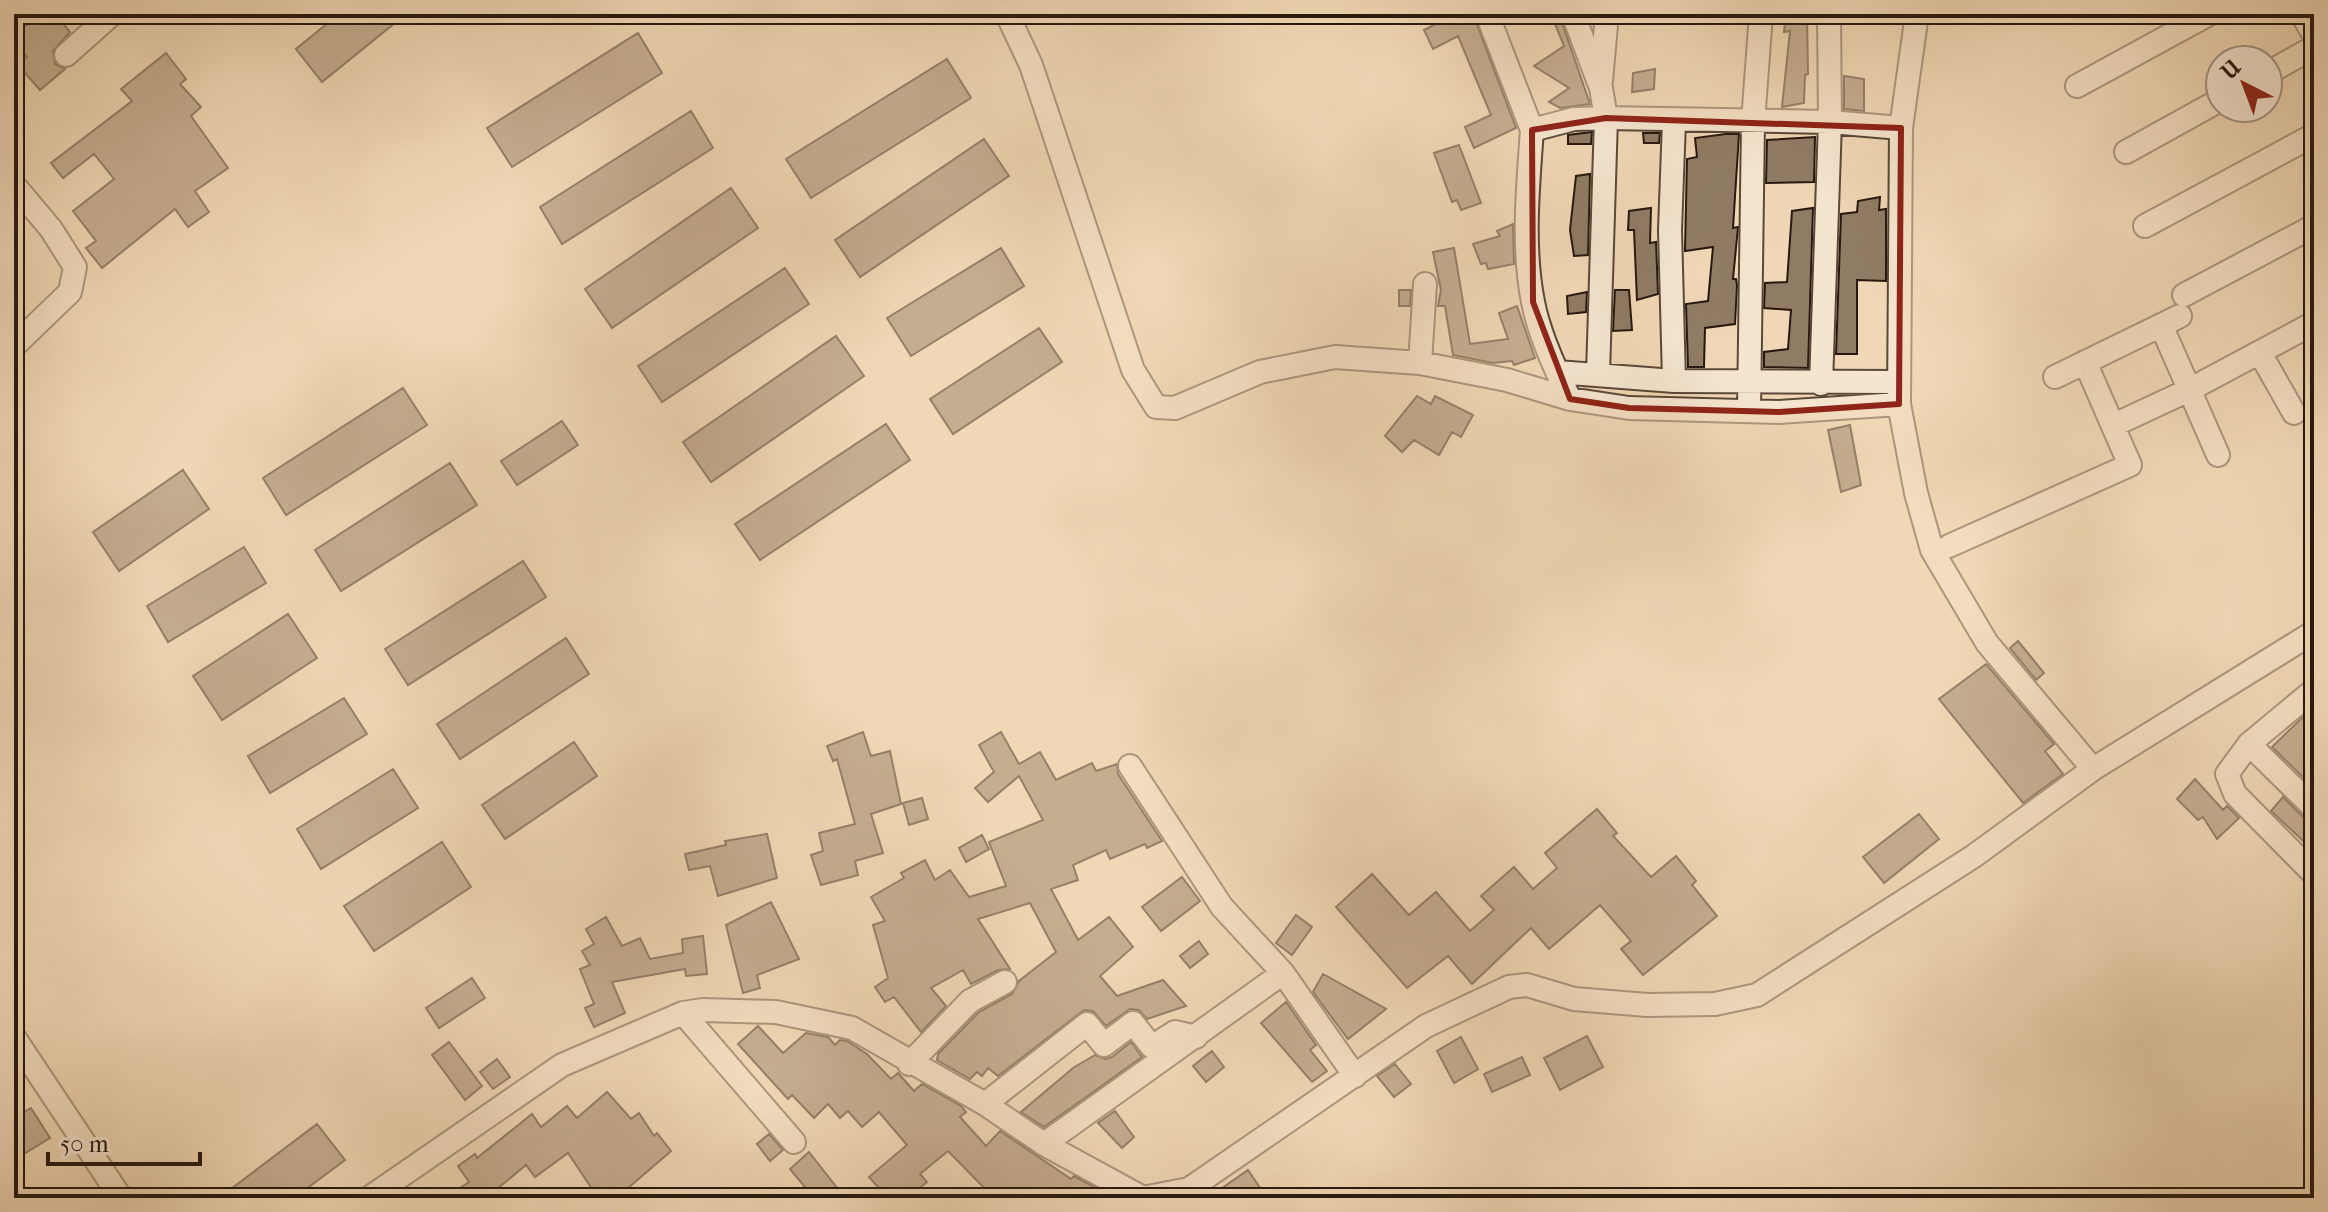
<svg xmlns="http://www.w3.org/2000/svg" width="2328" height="1212" viewBox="0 0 2328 1212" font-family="'IM FELL French Canon',serif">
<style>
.building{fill:#907b65;stroke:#28180f;stroke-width:2}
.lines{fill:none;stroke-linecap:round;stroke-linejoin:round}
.minor-casing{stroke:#5a4838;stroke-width:26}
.minor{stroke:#f5e5cf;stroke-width:22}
.marked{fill:none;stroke:#8f2418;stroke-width:6;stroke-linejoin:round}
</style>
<rect width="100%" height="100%" fill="#f0d7b5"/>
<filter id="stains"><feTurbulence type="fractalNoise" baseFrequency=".0025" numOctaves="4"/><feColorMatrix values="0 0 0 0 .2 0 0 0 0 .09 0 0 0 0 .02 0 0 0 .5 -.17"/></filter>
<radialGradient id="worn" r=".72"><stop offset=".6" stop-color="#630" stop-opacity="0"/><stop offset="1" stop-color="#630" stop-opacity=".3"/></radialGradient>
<path class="building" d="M 41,14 L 55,14 L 70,32 L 53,51 L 55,64 L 65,69 L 40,90 L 18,65 L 27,57 L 14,42 L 14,34 Z
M 339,14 L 406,14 L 322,82 L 296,49 Z
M 1456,14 L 1473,14 L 1516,128 L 1474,148 L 1465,127 L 1491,115 L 1458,36 L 1433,49 L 1424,30 Z
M 1551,14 L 1559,14 L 1590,104 L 1560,108 L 1549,102 L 1569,88 L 1534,66 L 1564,46 Z
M 1786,14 L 1807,14 L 1808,74 L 1805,75 L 1804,103 L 1782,107 L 1790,31 L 1784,32 Z
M 638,33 L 662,73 L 512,167 L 487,128 Z
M 166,53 L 186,79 L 180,84 L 201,107 L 191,116 L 228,168 L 195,191 L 209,212 L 188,227 L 175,209 L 102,268 L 86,248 L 96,241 L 73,211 L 114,179 L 94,154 L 63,178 L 51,163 L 132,101 L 121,89 Z
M 947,59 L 971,98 L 811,198 L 786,159 Z
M 1655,69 L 1654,89 L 1632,92 L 1633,73 Z
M 1844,76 L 1864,79 L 1864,111 L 1844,109 Z
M 691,111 L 713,148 L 562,244 L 540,207 Z
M 1592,132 L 1591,144 L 1568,144 L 1568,135 Z
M 1643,133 L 1660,133 L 1659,143 L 1644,143 Z
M 1726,134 L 1739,134 L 1733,228 L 1738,227 L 1733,279 L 1736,279 L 1737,285 L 1735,324 L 1705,328 L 1704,367 L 1688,367 L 1686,304 L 1708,301 L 1713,247 L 1685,251 L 1687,159 L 1697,157 L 1695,138 Z
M 1815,137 L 1814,182 L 1766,183 L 1767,140 Z
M 984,139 L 1009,176 L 860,277 L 835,240 Z
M 1459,145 L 1481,203 L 1461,210 L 1457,200 L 1452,202 L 1434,153 Z
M 1590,174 L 1588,255 L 1574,256 L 1570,230 L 1576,176 Z
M 731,188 L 758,228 L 612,328 L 585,289 Z
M 1880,197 L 1879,210 L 1886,209 L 1886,281 L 1857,280 L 1857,354 L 1836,354 L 1841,214 L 1857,212 L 1858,201 Z
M 1651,208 L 1650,243 L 1656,242 L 1658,294 L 1637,300 L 1634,230 L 1628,230 L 1629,211 Z
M 1813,208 L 1808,368 L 1764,367 L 1764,352 L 1788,349 L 1791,310 L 1764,308 L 1765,283 L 1787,282 L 1792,211 Z
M 1513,224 L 1514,264 L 1488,269 L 1486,263 L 1481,264 L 1473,244 L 1500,236 L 1497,231 Z
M 1001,248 L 1024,286 L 911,356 L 887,318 Z
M 1454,248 L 1470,344 L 1508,339 L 1499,313 L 1517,306 L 1535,358 L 1514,365 L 1512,361 L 1493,363 L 1453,355 L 1445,306 L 1438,306 L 1441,290 L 1433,252 Z
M 785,268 L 809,304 L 662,402 L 638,366 Z
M 1399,290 L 1411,290 L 1410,306 L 1399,306 Z
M 1615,290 L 1629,290 L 1632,330 L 1613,331 Z
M 1587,292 L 1586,312 L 1568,314 L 1567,296 Z
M 1039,328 L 1062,362 L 953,434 L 930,399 Z
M 836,336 L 864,376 L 711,482 L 683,442 Z
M 403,388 L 427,425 L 286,515 L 263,478 Z
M 1417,396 L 1431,404 L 1435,396 L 1473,415 L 1461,437 L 1452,432 L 1439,455 L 1414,440 L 1402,452 L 1385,436 Z
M 562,421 L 578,445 L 517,485 L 501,461 Z
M 886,424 L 910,460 L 760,560 L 735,524 Z
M 1850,425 L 1861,485 L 1841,492 L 1828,430 Z
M 450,463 L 477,505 L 341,591 L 315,550 Z
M 183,470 L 209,509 L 119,571 L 93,532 Z
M 244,547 L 266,583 L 168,642 L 147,606 Z
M 523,561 L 546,597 L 408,685 L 385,649 Z
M 288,614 L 317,658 L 222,720 L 193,676 Z
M 566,638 L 589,674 L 460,759 L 437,724 Z
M 2018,641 L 2044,673 L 2036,680 L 2010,648 Z
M 1986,664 L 2054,744 L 2045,751 L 2063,774 L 2023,803 L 1939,699 Z
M 344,698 L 367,734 L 270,793 L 248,756 Z
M 2314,712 L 2314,788 L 2272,747 L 2304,716 Z
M 863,732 L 871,756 L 890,751 L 901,804 L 871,814 L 883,853 L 855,861 L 858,875 L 821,885 L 811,855 L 823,851 L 819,833 L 855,824 L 837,759 L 833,761 L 827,746 Z
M 1001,732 L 1019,764 L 1040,752 L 1056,780 L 1092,763 L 1096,771 L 1117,764 L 1118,774 L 1162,841 L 1147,848 L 1145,844 L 1110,859 L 1106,850 L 1073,865 L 1078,880 L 1051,889 L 1078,940 L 1109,917 L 1133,947 L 1100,976 L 1117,996 L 1163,980 L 1186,1006 L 1147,1019 L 1139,1010 L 1130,1009 L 1106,1026 L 1093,1011 L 1084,1010 L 998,1076 L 988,1068 L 982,1076 L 977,1072 L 970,1079 L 937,1060 L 938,1054 L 979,1012 L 1012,994 L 1019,981 L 1056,952 L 1030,903 L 978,919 L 1010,969 L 998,970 L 971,984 L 963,970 L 931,988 L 946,1006 L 921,1032 L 894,997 L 885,1002 L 875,987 L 888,978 L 873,925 L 885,921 L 871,897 L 904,878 L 901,873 L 925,860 L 935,880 L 950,870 L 969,897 L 1006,886 L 989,842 L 1043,820 L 1019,776 L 988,802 L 975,788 L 994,772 L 979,745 Z
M 574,742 L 597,776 L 505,839 L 482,805 Z
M 393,769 L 418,808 L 321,869 L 297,829 Z
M 2195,779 L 2223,810 L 2227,806 L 2239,818 L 2217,839 L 2203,817 L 2198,820 L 2177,799 Z
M 2283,797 L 2304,818 L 2314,822 L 2314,851 L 2271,811 Z
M 922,798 L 928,819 L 909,825 L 903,803 Z
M 1597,809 L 1617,833 L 1613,836 L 1651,877 L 1676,856 L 1696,881 L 1692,885 L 1717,916 L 1643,975 L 1621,949 L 1631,941 L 1600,905 L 1549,949 L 1531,928 L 1472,984 L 1448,956 L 1407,988 L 1336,907 L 1372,874 L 1409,915 L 1436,892 L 1470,931 L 1494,910 L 1481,896 L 1514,867 L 1533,889 L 1557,868 L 1545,853 Z
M 1919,814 L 1939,839 L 1884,883 L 1863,857 Z
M 767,834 L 777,878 L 718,896 L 710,866 L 689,870 L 685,854 L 726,845 L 725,841 Z
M 982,835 L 989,849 L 966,862 L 959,848 Z
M 442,842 L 471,887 L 374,951 L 344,906 Z
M 1182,877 L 1200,901 L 1161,931 L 1142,907 Z
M 771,902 L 799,959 L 757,975 L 760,988 L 743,993 L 726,925 Z
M 1296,915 L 1312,927 L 1292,955 L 1276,943 Z
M 606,917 L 622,946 L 640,938 L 650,959 L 683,953 L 682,939 L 703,936 L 707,974 L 686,976 L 685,969 L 612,982 L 625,1013 L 594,1027 L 585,1008 L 594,1004 L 580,969 L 590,965 L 582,951 L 594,944 L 586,929 Z
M 1199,941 L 1208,954 L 1190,968 L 1180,956 Z
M 1323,974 L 1386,1009 L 1348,1039 L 1313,992 Z
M 472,978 L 485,998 L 439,1028 L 426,1008 Z
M 1286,1002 L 1316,1045 L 1310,1050 L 1327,1071 L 1312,1082 L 1261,1023 Z
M 758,1026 L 783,1053 L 806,1033 L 828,1037 L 835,1045 L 840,1040 L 847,1041 L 867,1054 L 891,1079 L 898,1073 L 914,1091 L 922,1084 L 961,1106 L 966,1112 L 960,1117 L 986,1146 L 1000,1131 L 1071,1179 L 1074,1176 L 1114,1198 L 994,1198 L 948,1151 L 920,1174 L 927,1182 L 908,1198 L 888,1198 L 869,1177 L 907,1145 L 879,1112 L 862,1127 L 848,1111 L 840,1118 L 828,1104 L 814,1118 L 792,1095 L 788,1099 L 738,1044 Z
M 1587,1036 L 1603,1067 L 1560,1090 L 1544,1058 Z
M 1461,1037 L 1478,1069 L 1454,1083 L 1437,1051 Z
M 449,1042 L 482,1086 L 465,1100 L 432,1055 Z
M 1131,1042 L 1142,1057 L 1044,1127 L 1021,1112 L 1073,1068 L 1095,1055 L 1105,1059 L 1112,1057 Z
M 1212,1051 L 1224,1067 L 1206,1082 L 1193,1066 Z
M 1522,1057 L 1530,1075 L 1492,1092 L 1484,1074 Z
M 497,1059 L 510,1077 L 493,1089 L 480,1072 Z
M 1395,1064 L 1411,1084 L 1394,1097 L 1377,1076 Z
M 607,1092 L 631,1119 L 639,1113 L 654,1136 L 657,1133 L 671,1151 L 621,1194 L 617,1189 L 605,1198 L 598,1198 L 568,1153 L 535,1177 L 526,1165 L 486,1198 L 445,1198 L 469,1182 L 458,1166 L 475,1154 L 477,1158 L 532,1114 L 541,1127 L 567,1106 L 577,1118 Z
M 31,1108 L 50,1138 L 14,1160 L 14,1118 Z
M 1115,1111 L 1134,1137 L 1122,1148 L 1098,1123 Z
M 317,1124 L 345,1160 L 294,1198 L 219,1198 Z
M 769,1134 L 783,1150 L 770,1161 L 757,1144 Z
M 809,1152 L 845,1198 L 814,1198 L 790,1169 Z
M 1248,1170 L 1267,1198 L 1208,1198 Z"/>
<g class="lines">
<g class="minor-casing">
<path id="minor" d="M 1007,14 L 1031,65 L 1133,370 L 1156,407 L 1175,408 L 1260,372 L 1335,357 L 1420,363 L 1507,380 L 1570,399 L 1629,408 L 1779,412 L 1899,404
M 1487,14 L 1532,130
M 1573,14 L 1601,88 L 1606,118 L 1598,374
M 2302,14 L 2314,35
M 66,55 L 112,14
M 2268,73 L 2314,47
M 1601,81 L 1607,14
M 2077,86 L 2209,14
M 1674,121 L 1670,230 L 1674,381
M 1901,128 L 1917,14
M 2126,152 L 2220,100
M 14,185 L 51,229 L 75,267 L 70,292 L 14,346
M 2145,226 L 2314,135
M 2184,295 L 2314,226
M 2161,325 L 2218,455
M 2260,353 L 2294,413
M 1420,363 L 1425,284
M 1557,372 L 1674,381 L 1898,382
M 2055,377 L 2180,316
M 1821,384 L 1830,122 L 1829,14
M 1570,399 C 1555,369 1539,334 1533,302 C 1522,247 1528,185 1532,130 L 1574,119 L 1606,118 L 1830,122 L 1901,128 L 1899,404 L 1916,493 L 1932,550 L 1987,643 L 2093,769
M 1749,411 L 1753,122 L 1761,14
M 2114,425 L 2189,390 L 2314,323
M 1949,546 L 2130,465 L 2085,362
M 2314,690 L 2249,744 L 2227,774 L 2235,794 L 2314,874
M 2249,744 L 2314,808
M 1130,766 L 1222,907 L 1283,973
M 683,1013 L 794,1142
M 14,1037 L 121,1198
M 909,1064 L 970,1001 L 1005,982
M 985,1104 L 1087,1024 L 1104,1045 L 1133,1023 L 1152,1047 L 1175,1032 L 1196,1037
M 1044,1144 L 1283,973 L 1355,1076
M 369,1198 L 562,1065 L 683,1013 L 703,1010 L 776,1012 L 852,1028 L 985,1104 L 1044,1144 L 1143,1198 L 1189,1189 L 1426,1026 L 1509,987 L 1527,985 L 1574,999 L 1647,1005 L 1715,1004 L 1757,995 L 1974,856 L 2093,769 L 2314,632"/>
</g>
<use href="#minor" class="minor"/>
</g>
<path d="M0 0H2328V1212H0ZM 1606,118 L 1901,128 L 1899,404 L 1779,412 L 1629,408 L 1570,399 L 1533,302 L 1532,130 Z" fill="#f0d7b5" fill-opacity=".55" fill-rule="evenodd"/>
<path class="marked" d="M 1606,118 L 1901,128 L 1899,404 L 1779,412 L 1629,408 L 1570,399 L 1533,302 L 1532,130 Z"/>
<rect width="2328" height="1212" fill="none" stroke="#f0d7b5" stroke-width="48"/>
<rect x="16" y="16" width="2296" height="1180" fill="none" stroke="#28180f" stroke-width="4"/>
<rect x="24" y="24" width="2280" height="1164" fill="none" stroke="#28180f" stroke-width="2"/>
<g transform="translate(2244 84) rotate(318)"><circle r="38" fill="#f5e5cf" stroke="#a39382" stroke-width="2"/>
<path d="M0-6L14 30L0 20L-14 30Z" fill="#8f2418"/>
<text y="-12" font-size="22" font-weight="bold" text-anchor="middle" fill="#28180f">U</text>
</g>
<path d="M48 1152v12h152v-12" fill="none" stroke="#28180f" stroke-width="4"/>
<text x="60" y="1152" font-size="24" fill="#28180f" stroke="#f5e5cf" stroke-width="6" paint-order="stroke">50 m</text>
<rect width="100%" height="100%" filter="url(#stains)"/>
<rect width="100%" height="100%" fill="url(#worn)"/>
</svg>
